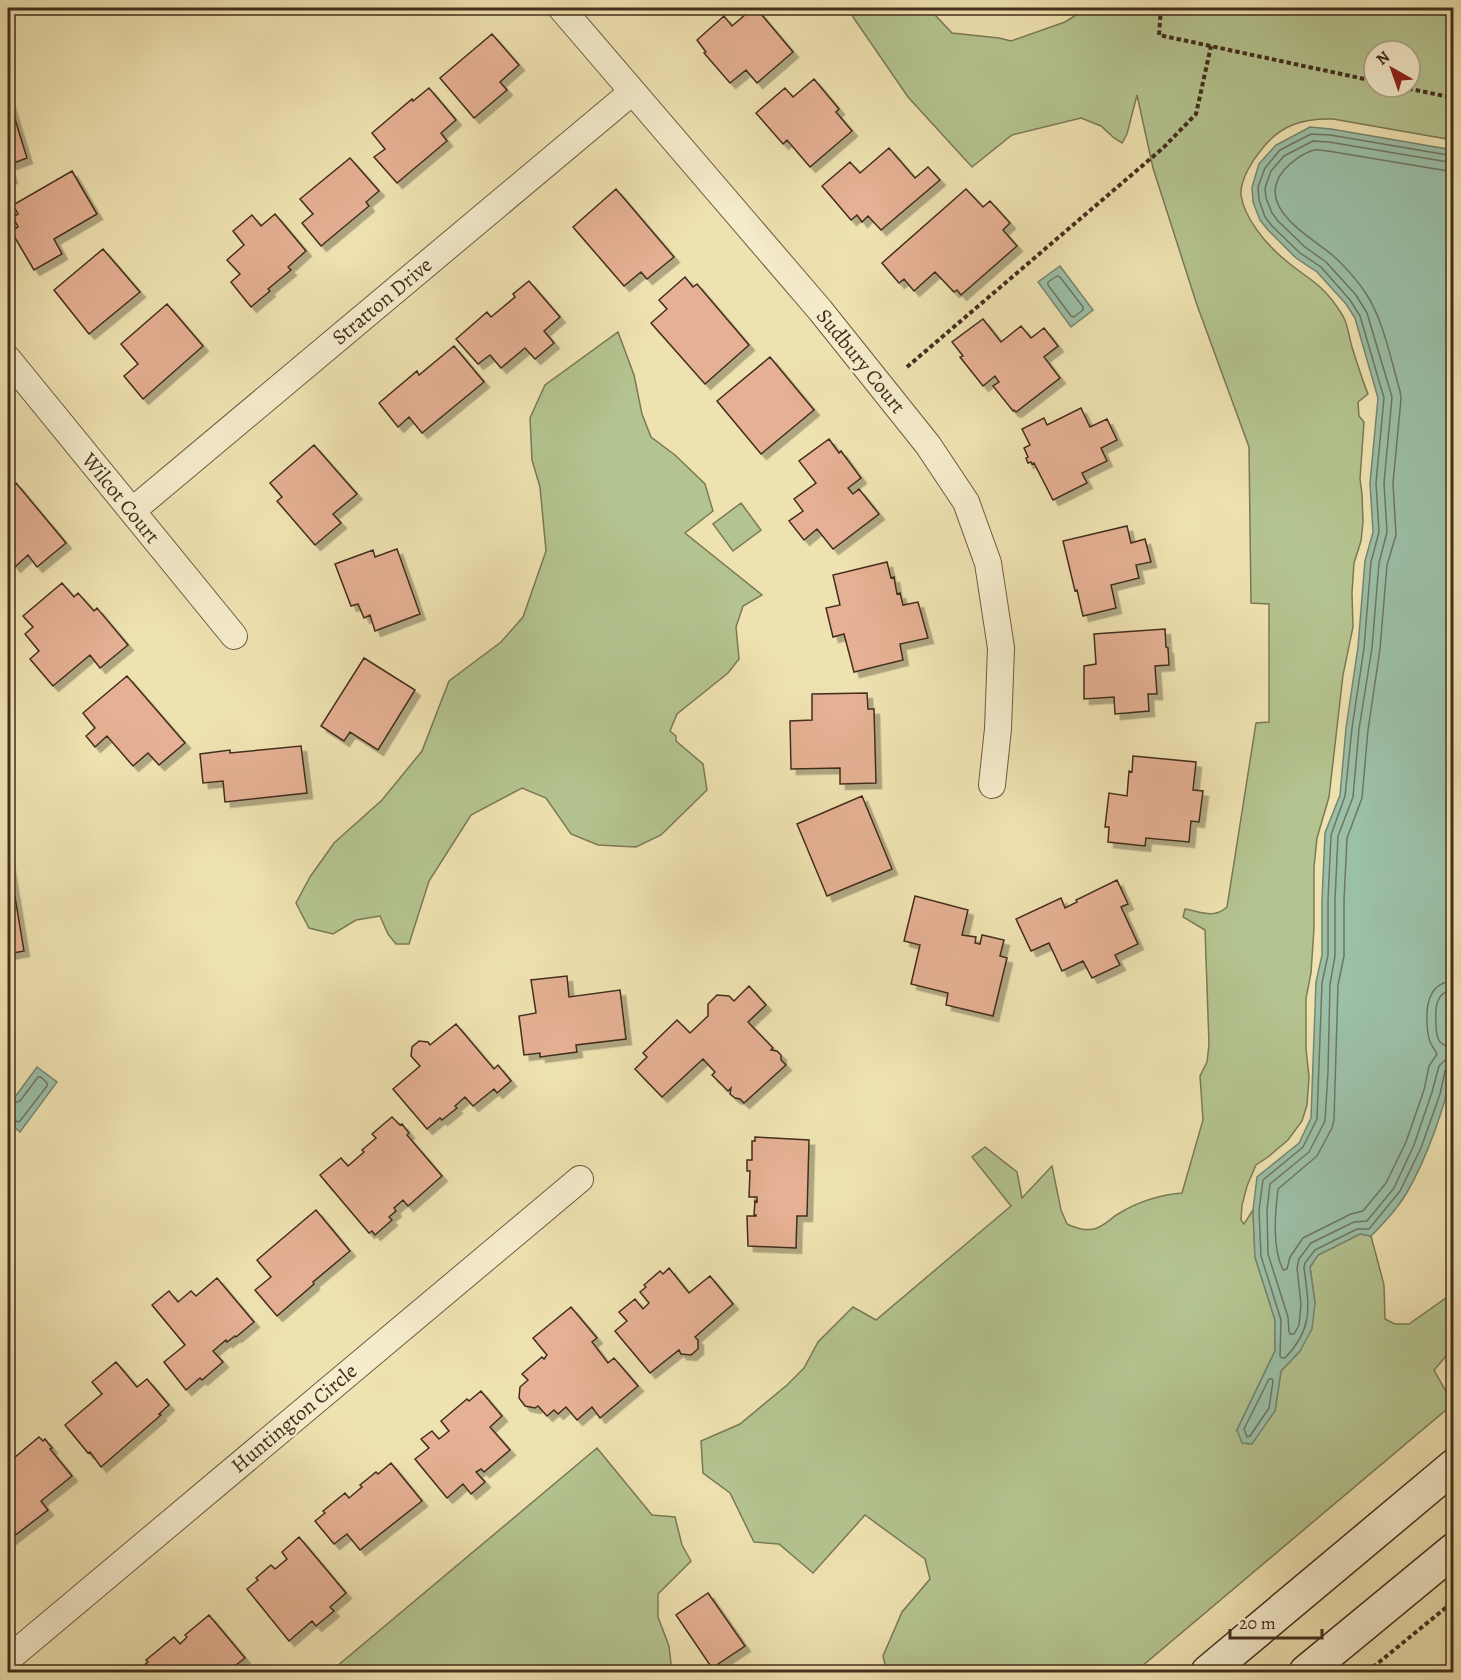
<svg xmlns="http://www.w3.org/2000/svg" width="1461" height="1680" viewBox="0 0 1461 1680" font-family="Alegreya,serif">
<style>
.green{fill:#b4c490;stroke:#7b7956;stroke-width:1.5;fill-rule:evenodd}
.water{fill:#9bbfa7;stroke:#778570;stroke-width:1.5}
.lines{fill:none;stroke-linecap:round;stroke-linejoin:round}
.shore{stroke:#6e7662;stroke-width:1.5}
.building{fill:#e5b093;stroke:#422e1d;stroke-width:1.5;filter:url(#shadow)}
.street-casing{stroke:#6d5b42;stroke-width:28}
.secondary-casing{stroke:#422e1d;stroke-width:36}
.path{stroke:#422e1d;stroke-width:4;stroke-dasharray:4.5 3;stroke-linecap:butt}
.street{stroke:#f5eccc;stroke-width:26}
.secondary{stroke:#f5eccc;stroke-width:33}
.labels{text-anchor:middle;stroke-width:5;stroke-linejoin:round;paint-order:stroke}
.street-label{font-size:21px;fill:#422e1d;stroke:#f5eccc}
</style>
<defs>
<filter id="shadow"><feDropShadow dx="5.5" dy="5.5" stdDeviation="0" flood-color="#0004"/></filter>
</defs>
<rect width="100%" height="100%" fill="#efe2b1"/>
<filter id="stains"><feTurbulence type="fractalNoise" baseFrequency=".00333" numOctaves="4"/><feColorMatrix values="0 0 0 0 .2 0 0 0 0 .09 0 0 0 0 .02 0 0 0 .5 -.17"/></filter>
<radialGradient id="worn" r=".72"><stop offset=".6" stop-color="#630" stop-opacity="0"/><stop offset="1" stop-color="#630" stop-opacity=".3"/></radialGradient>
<path class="green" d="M 852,8 L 933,8 L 936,16 L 952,33 L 999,38 L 1011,41 L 1065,22 L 1087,8 L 1453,8 L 1453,140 L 1333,119 C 1303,118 1280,125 1261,150 C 1252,161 1240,180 1241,195 C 1244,218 1267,245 1284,259 C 1295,269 1309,277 1320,287 C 1329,295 1337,306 1343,316 C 1348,325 1349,337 1352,347 C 1357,363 1362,379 1368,394 L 1358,402 L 1359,416 L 1364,422 L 1360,479 L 1362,494 L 1363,522 L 1361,541 L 1354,563 L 1352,593 L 1353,627 L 1343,675 L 1329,797 L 1317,838 L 1314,867 L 1314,928 L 1311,973 L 1306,998 L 1306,1049 L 1309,1077 L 1307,1105 L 1302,1121 L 1288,1140 L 1268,1157 L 1256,1165 L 1247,1186 L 1242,1205 L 1241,1220 L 1244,1224 L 1253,1210 L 1255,1257 L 1275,1320 L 1275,1351 L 1237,1430 L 1275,1411 L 1281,1371 L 1300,1351 L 1315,1303 L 1310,1267 L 1318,1255 L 1360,1234 L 1371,1236 L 1384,1285 L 1385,1319 L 1395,1324 L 1409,1324 L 1453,1293 L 1453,1348 L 1434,1370 L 1453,1404 L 1135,1672 L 887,1672 L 883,1656 L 902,1612 L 930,1579 L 925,1559 L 865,1515 L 813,1573 L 779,1544 L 754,1542 L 730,1493 L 703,1473 L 701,1441 L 740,1424 L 787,1385 L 804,1368 L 818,1342 L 853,1307 L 876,1320 L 1011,1206 L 972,1157 L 985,1147 L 1017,1172 L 1022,1198 L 1052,1166 L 1061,1210 L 1067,1224 C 1076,1228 1084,1231 1094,1229 C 1103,1227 1111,1218 1118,1214 C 1137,1202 1161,1195 1182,1193 L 1203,1120 L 1200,1076 L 1207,1062 L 1209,1044 L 1205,930 L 1183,917 L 1185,909 C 1201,912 1214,919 1227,907 L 1256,723 L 1269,722 L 1269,604 L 1251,603 L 1249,447 L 1197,305 L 1153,168 L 1137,95 L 1127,134 L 1122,143 L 1114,138 L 1101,126 L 1081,118 L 1012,135 L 972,167 L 908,97 L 853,17 ZM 1374,51 L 1410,51 L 1410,87 L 1374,87 Z
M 618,332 L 634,375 L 642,414 L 651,437 L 675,455 L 705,484 L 713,511 L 685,533 L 762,595 L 743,606 L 736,627 L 739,659 L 728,673 L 677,714 L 670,731 L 676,736 L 676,741 L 703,764 L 707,790 L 661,835 L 636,847 L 598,845 L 571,834 L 546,798 L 522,788 L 471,815 L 429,881 L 409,944 L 396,944 L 388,934 L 380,916 L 356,920 L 333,934 L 309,928 L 296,903 L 310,877 L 334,843 L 382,800 L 422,751 L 449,681 L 501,642 L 523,617 L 546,551 L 540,487 L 532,460 L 530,418 L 545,385 Z
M 741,503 L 761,530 L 733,551 L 713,524 Z
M 597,1448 L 652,1515 L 675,1517 L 682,1545 L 691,1561 L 658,1594 L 658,1617 L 669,1646 L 672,1672 L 330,1672 Z"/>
<path class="water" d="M 1310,127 L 1331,129 L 1453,150 L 1454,997 C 1444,1019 1454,1042 1452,1065 C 1448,1102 1425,1162 1406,1194 C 1397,1209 1383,1224 1371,1236 L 1360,1234 L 1318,1255 L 1310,1267 L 1315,1303 L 1312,1329 L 1300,1351 L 1281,1371 L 1275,1411 L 1252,1444 L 1242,1443 L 1237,1430 L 1275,1351 L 1275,1320 L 1255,1257 L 1253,1210 L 1257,1177 L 1299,1143 L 1311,1118 L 1316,982 L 1322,955 L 1322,900 L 1325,833 L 1340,795 L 1346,728 L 1358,647 L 1365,561 L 1373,532 L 1370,483 L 1378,398 L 1355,318 L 1346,304 L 1317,272 L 1296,258 L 1268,230 L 1260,220 L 1253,202 L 1252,187 L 1259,164 L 1276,145 Z
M 1060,266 L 1093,310 L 1071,327 L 1038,282 Z
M 37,1067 L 57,1082 L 20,1132 L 8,1122 L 8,1092 L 15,1097 Z"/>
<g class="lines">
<path class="shore" d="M 1454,156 L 1330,135 L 1311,134 L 1280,150 L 1265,168 L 1258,187 L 1259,200 L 1265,217 L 1272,226 L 1300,253 L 1321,267 L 1350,300 L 1360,316 L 1384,398 L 1376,483 L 1379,532 L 1371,562 L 1364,648 L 1352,728 L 1345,796 L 1331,835 L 1328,900 L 1328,955 L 1322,983 L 1317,1119 L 1303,1147 L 1263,1180 L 1259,1210 L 1261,1256 L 1281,1320 L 1280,1356 L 1282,1358 L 1285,1358 C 1314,1328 1309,1306 1304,1268 L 1305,1263 L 1315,1250 L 1357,1229 L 1369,1229 L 1400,1191 L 1421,1148 L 1440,1094 L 1445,1071 L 1449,1067 L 1454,1066
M 1454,163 L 1329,142 L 1313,141 L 1284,156 L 1271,171 L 1265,188 L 1266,198 L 1272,213 L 1278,221 L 1305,247 L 1326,262 L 1356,295 L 1367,313 L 1392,397 L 1384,483 L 1387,532 L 1379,563 L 1372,648 L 1359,729 L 1353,797 L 1338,836 L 1335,900 L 1335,956 L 1330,984 L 1328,1072 L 1325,1121 L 1309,1152 L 1270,1184 L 1267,1210 L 1268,1254 L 1288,1317 L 1289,1332 L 1290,1334 L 1294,1334 L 1299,1325 L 1301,1304 L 1297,1268 L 1299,1259 L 1311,1243 L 1354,1222 L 1367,1221 L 1394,1188 L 1414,1145 L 1432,1092 L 1439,1066 L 1445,1060 L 1454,1059
M 1454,172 L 1328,151 C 1324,151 1318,149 1314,150 C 1303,153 1291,162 1284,170 C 1254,206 1308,235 1331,254 C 1342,263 1357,280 1365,292 C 1383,318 1391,360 1400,391 L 1401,399 L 1393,483 L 1396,535 L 1387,565 L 1380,649 L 1368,730 L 1362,798 L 1347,838 L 1344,900 L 1344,956 L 1338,985 L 1334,1120 L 1332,1128 L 1317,1156 L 1278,1189 C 1275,1214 1272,1247 1283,1270 L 1287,1269 L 1290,1257 L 1303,1238 L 1351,1214 L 1363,1211 L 1386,1183 L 1406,1142 L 1424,1090 L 1429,1066 L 1437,1054 C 1435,1050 1432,1046 1430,1042 C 1428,1036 1427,1029 1427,1023 C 1426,1003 1430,982 1454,981
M 1057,276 L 1060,277 L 1083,307 L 1083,310 L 1074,317 L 1071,316 L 1048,285 L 1048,282 Z
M 1454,990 C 1435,991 1435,1009 1436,1024 C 1436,1030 1436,1037 1440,1042 C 1444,1046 1448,1047 1454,1047
M 8,1100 L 14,1103 L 20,1101 L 38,1077 L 41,1077 L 47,1083 L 47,1086 L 20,1121 L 18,1122 L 12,1119 L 8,1118
M 1269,1379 L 1272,1379 L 1273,1381 L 1269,1408 L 1250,1436 L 1247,1437 L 1244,1429 Z"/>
</g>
<path class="building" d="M 753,8 L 756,8 L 793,52 L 757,83 L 746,70 L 730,83 L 704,53 L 706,52 L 697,40 L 724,16 L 732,26 Z
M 492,34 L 519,65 L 500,82 L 507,90 L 474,118 L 440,78 Z
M 814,79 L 839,109 L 836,112 L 852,131 L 810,167 L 787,140 L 783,144 L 756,113 L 785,88 L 793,97 Z
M 429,88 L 456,120 L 441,133 L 447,141 L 397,183 L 374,157 L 385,149 L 372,133 L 412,99 L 413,101 Z
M 10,103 L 27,158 L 8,165 L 12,178 L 8,179 L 8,104 Z
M 889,148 L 915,178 L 928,167 L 940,180 L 881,230 L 868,216 L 862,222 L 857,215 L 851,220 L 822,186 L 850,162 L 860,173 Z
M 350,158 L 379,191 L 366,202 L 369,206 L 321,246 L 302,223 L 313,214 L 300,199 Z
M 72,171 L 97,214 L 54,239 L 62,254 L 34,270 L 11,231 L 18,227 L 13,217 L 18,214 L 13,205 Z
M 616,189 L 674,257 L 647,279 L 641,272 L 624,286 L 573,227 Z
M 966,189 L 983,207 L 990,201 L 1010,223 L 1003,230 L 1017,246 L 961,295 L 957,290 L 954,292 L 935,272 L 914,291 L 904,279 L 899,283 L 882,263 Z
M 275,214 L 306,251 L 288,267 L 291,270 L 268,289 L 270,291 L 251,307 L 231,282 L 240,274 L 227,260 L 244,245 L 233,231 L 252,215 L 261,226 Z
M 103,249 L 140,292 L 89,334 L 54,290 Z
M 685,277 L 693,287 L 697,284 L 749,345 L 705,384 L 651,323 L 667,309 L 659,300 Z
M 529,281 L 560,317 L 544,331 L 554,343 L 535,359 L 525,348 L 501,368 L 490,355 L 478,364 L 456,339 L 487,312 L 491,317 L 515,297 L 513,294 Z
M 167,304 L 203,346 L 143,399 L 124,376 L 138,364 L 121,344 Z
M 983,319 L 1001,342 L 1021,326 L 1031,338 L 1044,328 L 1058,346 L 1044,357 L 1060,378 L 1016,412 L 1014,410 L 1013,411 L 993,386 L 999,382 L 995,376 L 983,386 L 960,357 L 963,356 L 952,342 Z
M 454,346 L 484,382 L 422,433 L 409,417 L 398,427 L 379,403 L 417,371 L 419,375 Z
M 770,357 L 814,410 L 761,454 L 717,401 Z
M 1081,408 L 1090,427 L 1107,419 L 1117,440 L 1101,448 L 1107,461 L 1082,473 L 1087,483 L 1053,500 L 1034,463 L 1032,464 L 1031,462 L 1028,463 L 1026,458 L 1028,457 L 1024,448 L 1030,445 L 1022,429 L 1044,418 L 1047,425 Z
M 829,439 L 839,453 L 841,451 L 861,478 L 848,488 L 853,494 L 859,489 L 879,514 L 833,549 L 817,529 L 804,540 L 789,521 L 803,511 L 794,499 L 816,483 L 799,461 Z
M 314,445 L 357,494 L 333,514 L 341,523 L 315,545 L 277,501 L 282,497 L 270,483 Z
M 16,483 L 66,543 L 37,567 L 28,555 L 15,567 L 8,558 L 8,490 Z
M 1127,526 L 1131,543 L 1145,539 L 1151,562 L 1136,565 L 1139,578 L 1111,585 L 1116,608 L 1083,616 L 1077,590 L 1075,591 L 1063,541 Z
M 397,549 L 420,614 L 375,631 L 370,615 L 364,618 L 358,604 L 351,606 L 335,564 L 373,550 L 375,557 Z
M 887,562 L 891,578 L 894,577 L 897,594 L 900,593 L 903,605 L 918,602 L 928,638 L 900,644 L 903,660 L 854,672 L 844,634 L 833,637 L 826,608 L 840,605 L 833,575 Z
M 62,583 L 74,597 L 78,593 L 94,611 L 97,608 L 128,645 L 100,668 L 90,655 L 53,686 L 30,659 L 39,651 L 25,634 L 33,627 L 23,616 Z
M 1165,629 L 1166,647 L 1168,648 L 1169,665 L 1155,666 L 1157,694 L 1148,694 L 1149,711 L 1115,714 L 1114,697 L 1084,699 L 1084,666 L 1096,664 L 1094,634 Z
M 364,658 L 415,690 L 378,750 L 350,732 L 344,741 L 321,726 Z
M 127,676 L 185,743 L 159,765 L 148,753 L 133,766 L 107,736 L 95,747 L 86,736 L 95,728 L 83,713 Z
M 867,693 L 868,709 L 874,709 L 876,783 L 840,784 L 840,768 L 791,769 L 790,721 L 812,720 L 812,694 Z
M 301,746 L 307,793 L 225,802 L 223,781 L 203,783 L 200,754 L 230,750 L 230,753 Z
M 1133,756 L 1196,762 L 1193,790 L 1203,791 L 1199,822 L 1191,821 L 1189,842 L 1146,838 L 1145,846 L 1108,842 L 1109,827 L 1105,827 L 1109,793 L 1127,796 L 1129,771 L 1132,772 Z
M 862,796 L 892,869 L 827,896 L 797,824 Z
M 8,855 L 24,951 L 8,954 Z
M 1117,880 L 1128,904 L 1121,907 L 1138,944 L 1115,955 L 1120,965 L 1092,978 L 1083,961 L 1062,971 L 1049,943 L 1031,951 L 1016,919 L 1061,898 L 1065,908 L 1077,902 L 1076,900 Z
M 915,896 L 968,910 L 962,935 L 976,937 L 975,943 L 980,944 L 982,935 L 1004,940 L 1000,956 L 1007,958 L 993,1016 L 946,1005 L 948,993 L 911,984 L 920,945 L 904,941 Z
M 567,976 L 569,997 L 620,990 L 626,1039 L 576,1045 L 577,1052 L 540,1057 L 540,1053 L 524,1055 L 519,1016 L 536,1013 L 531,980 Z
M 749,986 L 766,1005 L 748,1022 L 773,1048 L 771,1050 L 777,1051 L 781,1055 L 781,1060 L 786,1065 L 744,1103 L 740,1099 L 735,1098 L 730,1094 L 731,1088 L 728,1091 L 712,1075 L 715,1072 L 703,1059 L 662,1097 L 635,1069 L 647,1057 L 643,1053 L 677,1020 L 690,1033 L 708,1016 L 708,1004 L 717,995 L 729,996 L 734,1001 Z
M 456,1024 L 494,1069 L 498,1065 L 511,1081 L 497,1093 L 494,1089 L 473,1106 L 465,1097 L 455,1106 L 457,1108 L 442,1120 L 440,1118 L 427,1129 L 393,1089 L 420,1066 L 411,1056 L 412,1047 L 419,1041 L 428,1042 L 430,1045 Z
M 392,1117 L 400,1125 L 402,1124 L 409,1133 L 407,1135 L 442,1176 L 408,1206 L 403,1200 L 394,1208 L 396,1211 L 389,1217 L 392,1220 L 375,1235 L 372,1231 L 369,1233 L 320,1175 L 341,1158 L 348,1166 L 364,1152 L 362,1150 L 376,1138 L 372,1134 Z
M 755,1137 L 809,1140 L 807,1216 L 797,1216 L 796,1248 L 748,1246 L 747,1216 L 756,1216 L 756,1215 L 754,1215 L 755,1201 L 757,1202 L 757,1197 L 749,1197 L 750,1171 L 747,1171 L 747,1160 L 752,1160 L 752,1141 L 755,1141 Z
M 316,1210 L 350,1251 L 313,1282 L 314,1284 L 277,1316 L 255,1290 L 271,1277 L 257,1260 Z
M 669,1268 L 689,1293 L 710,1276 L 733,1304 L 695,1337 L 698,1340 L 698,1349 L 691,1355 L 681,1354 L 679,1350 L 650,1373 L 615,1331 L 627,1321 L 619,1312 L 635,1299 L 643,1309 L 649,1303 L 640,1292 L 646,1287 L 644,1285 L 660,1271 L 663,1274 Z
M 217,1278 L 254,1322 L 236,1337 L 235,1336 L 227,1342 L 226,1340 L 213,1351 L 223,1362 L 202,1380 L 200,1378 L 186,1390 L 164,1362 L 185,1345 L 152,1305 L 169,1291 L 178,1302 L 191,1291 L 196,1296 Z
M 571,1307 L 597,1338 L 592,1342 L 608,1363 L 614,1358 L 638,1386 L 600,1418 L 592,1407 L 577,1420 L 566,1407 L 558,1414 L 554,1410 L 547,1416 L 538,1406 L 535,1408 L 525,1406 L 519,1398 L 520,1387 L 528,1380 L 522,1374 L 542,1357 L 544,1359 L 547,1355 L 533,1338 Z
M 116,1362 L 137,1387 L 147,1379 L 169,1405 L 159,1414 L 161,1415 L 101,1467 L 90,1452 L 88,1453 L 65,1425 L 102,1394 L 92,1382 Z
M 481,1391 L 502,1416 L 490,1427 L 510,1450 L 484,1472 L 481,1469 L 476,1472 L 485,1482 L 471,1494 L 463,1484 L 447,1498 L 415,1459 L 429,1448 L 421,1439 L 432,1431 L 439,1439 L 449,1431 L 441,1421 L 467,1399 L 469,1401 Z
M 39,1437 L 43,1441 L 45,1439 L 52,1448 L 50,1449 L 72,1476 L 41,1501 L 48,1510 L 9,1540 L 8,1498 L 10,1496 L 8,1493 L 8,1463 Z
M 391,1463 L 422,1501 L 360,1550 L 347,1534 L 334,1544 L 315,1521 L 325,1513 L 323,1511 L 345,1493 L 349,1498 L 362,1487 L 360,1485 L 376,1472 L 378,1474 Z
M 299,1537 L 346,1593 L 330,1607 L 334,1611 L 316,1626 L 312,1621 L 289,1641 L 247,1589 L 258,1580 L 256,1578 L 271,1565 L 275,1569 L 287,1559 L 282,1552 Z
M 708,1593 L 745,1646 L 712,1668 L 676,1615 Z
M 209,1615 L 245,1658 L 227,1672 L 136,1672 L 148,1662 L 146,1660 L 174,1637 L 180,1644 L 187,1637 L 185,1635 Z"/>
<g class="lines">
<g class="street-casing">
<path id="street" d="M 561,8 L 820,310 L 928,445 L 966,502 L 988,563 L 1001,648 L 998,729 L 992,785
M 8,359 L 234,636
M 132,511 L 632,92
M 8,1659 L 580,1179"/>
</g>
<g class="secondary-casing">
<path id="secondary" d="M 1208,1672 L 1454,1466
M 1306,1672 L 1454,1550"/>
</g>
<path class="path" d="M 1161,8 L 1159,35 L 1374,81
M 1401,87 L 1454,98
M 907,367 L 1163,148 L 1196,114 L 1211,46
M 1367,1672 L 1454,1601"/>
<use href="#street" class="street"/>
<use href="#secondary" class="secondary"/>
</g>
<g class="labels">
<g class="street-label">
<text transform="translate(382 301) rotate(-40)" y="7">Stratton Drive</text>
<text transform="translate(861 361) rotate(51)" y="7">Sudbury Court</text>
<text transform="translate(121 498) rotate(51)" y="7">Wilcot Court</text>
<text transform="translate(294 1418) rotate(-40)" y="7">Huntington Circle</text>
</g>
</g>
<rect width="1461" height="1680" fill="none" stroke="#efe2b1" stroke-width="30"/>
<rect x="9" y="9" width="1443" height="1662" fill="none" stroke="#422e1d" stroke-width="3"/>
<rect x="15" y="15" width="1431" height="1650" fill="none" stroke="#422e1d" stroke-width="1.5"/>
<g transform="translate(1392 69) rotate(320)"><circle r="28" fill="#f5eccc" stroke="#ada086" stroke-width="1.5"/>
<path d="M0-4.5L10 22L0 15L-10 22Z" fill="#8f2418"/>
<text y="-9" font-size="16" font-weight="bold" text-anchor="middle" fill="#422e1d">N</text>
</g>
<path d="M1230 1629v9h92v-9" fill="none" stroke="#422e1d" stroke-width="3"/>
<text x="1239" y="1629" font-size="18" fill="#422e1d" stroke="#f5eccc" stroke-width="4.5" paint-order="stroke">20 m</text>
<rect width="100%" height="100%" filter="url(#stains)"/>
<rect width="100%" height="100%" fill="url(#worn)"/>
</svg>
